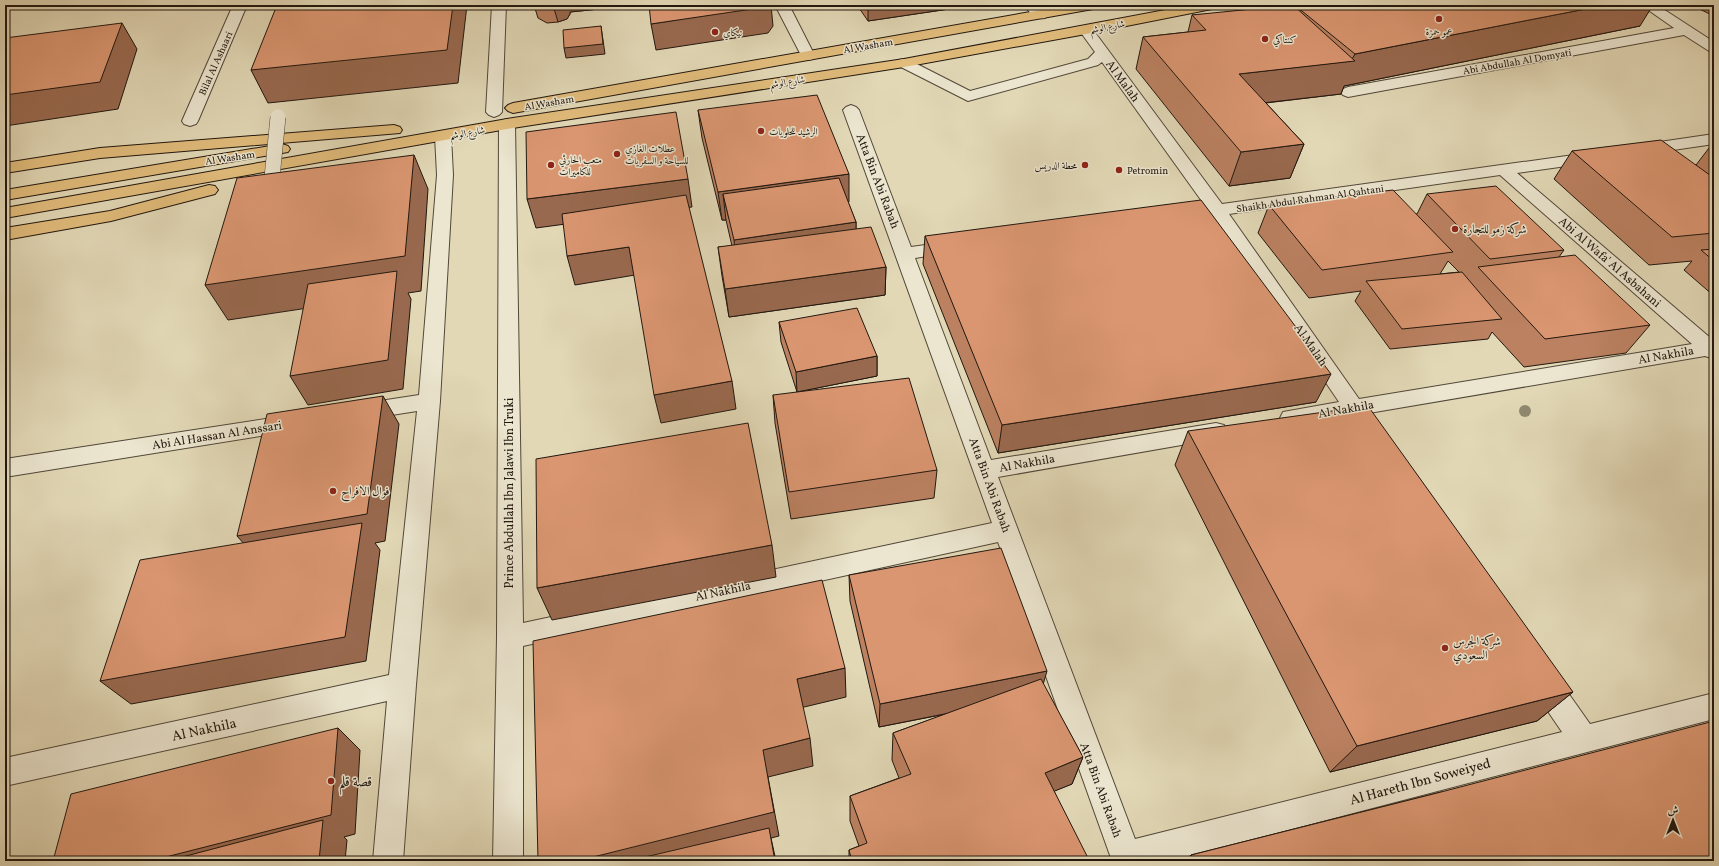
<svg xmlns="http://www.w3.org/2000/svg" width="1719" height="866" viewBox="0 0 1719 866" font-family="Vollkorn,Amiri,serif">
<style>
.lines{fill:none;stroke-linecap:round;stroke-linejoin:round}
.minor-casing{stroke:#514739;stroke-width:2}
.major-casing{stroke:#21170f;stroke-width:2}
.minor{fill:#ece6d0;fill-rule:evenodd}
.major{fill:#e1bc7b;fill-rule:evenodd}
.minor-bridge-casing{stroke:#514739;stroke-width:16;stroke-linecap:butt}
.minor-bridge{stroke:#ece6d0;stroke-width:15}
.tree{fill:#90896f}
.wall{fill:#bb8161;stroke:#21170f;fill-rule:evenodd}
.shaded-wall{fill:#99694f;stroke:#21170f}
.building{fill:#da9671;stroke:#21170f}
.poi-dot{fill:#8f2418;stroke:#ece6d0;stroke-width:1.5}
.labels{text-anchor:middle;stroke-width:3;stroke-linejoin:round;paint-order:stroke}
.far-street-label{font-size:10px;fill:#21170f;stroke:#ece6d0}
.far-poi-label{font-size:10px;fill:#21170f;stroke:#ece6d0;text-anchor:start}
.street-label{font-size:12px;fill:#21170f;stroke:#ece6d0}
.poi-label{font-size:12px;fill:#21170f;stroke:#ece6d0;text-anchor:start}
.near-street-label{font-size:14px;fill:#21170f;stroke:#ece6d0}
.near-poi-label{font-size:14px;fill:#21170f;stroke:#ece6d0;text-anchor:start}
</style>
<rect width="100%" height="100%" fill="#e2d8b6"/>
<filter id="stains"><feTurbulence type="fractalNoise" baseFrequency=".005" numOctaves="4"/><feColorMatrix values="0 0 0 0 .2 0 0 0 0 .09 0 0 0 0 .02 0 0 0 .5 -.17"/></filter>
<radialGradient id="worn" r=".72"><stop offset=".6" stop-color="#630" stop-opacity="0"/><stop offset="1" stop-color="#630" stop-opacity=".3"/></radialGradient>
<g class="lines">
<g class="minor-casing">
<path id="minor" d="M 233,5 L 247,5 L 198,121 L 196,124 L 190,126 L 184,124 L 182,121 Z
M 492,5 L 506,5 L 502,112 L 499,115 L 494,117 L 489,115 L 486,112 Z
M 775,5 L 789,5 L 815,56 L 813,59 L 808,60 L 803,59 Z
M 1024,5 L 1038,5 L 1047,15 L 1045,18 C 1035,20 1030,13 1024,5 Z
M 1641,5 L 1657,5 L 1714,42 L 1714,52 L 1709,51 L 1684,35 L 1348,97 L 1343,95 L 1340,92 L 1343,89 L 1348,87 L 1674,28 Z
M 1086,26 L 1091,27 L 1222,204 L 1595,152 L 1601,154 L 1603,157 L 1601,160 L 1595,162 L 1517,173 L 1714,341 L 1714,359 L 1705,356 L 1369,413 L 1382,432 L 1379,438 C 1361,443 1357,429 1349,416 L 1291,426 L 1283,424 L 1280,418 L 1283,412 L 1339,402 L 1213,216 L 1206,217 L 1200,216 L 1197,212 L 1200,208 L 1206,207 L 1102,62 L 1098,65 L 968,101 L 899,66 L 897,63 L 899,60 L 904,59 L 909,60 L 970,91 L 1088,59 L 1095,52 L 1079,30 L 1081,27 ZM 1500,175 L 1692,344 L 1359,399 L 1229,214 Z
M 851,105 L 856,107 L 859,110 L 911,247 L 954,241 L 960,243 L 963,247 L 960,251 L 915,258 L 991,460 L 1216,423 L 1224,425 L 1227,431 L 1224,437 L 1216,439 L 998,477 L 1135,839 L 1562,732 L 1532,688 L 1529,679 L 1532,670 L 1542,667 L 1552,670 L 1590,724 L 1714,693 L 1714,719 L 1169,861 L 1112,861 L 998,542 L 523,646 L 523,861 L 493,861 L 497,637 L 499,124 L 501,121 L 507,119 L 513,121 L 515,124 L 523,623 L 992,523 L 843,110 L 846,107 Z
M 443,131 L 449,133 L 451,136 L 453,175 L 440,401 L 416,685 L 403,861 L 373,861 L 387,701 L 5,786 L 5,758 L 389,675 L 417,411 L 360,420 L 352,418 L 349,412 L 352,406 L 360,404 L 419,395 L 437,175 L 435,136 L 437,133 Z
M 1714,134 L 1714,144 L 1639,155 L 1633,153 L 1631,150 L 1633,147 L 1639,145 Z
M 292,415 L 300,417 L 303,423 L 300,429 L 292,431 L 5,477 L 5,459 Z"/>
</g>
<g class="major-casing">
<path id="major" d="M 1070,5 L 1100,5 L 1098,8 L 1093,9 L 513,113 L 508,111 L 505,108 L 508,105 L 513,103 Z
M 1192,5 L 1219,5 L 1217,8 L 1212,9 L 1086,34 L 904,67 L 507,129 L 5,218 L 5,208 L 507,119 L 904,59 Z
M 394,125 L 400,127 L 402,130 L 400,133 L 100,158 L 5,173 L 5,163 L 100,148 Z
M 282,144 L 288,146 L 290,149 L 288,152 L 5,200 L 5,190 Z
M 209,185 L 215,186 L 218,190 L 215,194 L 111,221 L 5,240 L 5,228 L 110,211 Z"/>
</g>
<use href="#minor" class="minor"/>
<use href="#major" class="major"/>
<g class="minor-bridge-casing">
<path id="minor-bridge" d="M 271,188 L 278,117"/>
</g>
<use href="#minor-bridge" class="minor-bridge"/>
</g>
<circle class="tree" cx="1525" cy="411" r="6"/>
<path class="wall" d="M 534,5 L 638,5 L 570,12 L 570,14 L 567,19 L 558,22 L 547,23 L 538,18 Z
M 857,5 L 976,5 L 868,21 Z
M 1691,5 L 1714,5 L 1714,16 Z
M 1297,7 L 1640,26 L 1344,86 L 1341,94 L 1266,103 L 1304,144 L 1290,178 L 1229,186 L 1136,69 L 1143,37 L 1188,32 L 1192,15 L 1296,9 Z
M 698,110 L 849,202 L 848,202 L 856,222 L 856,229 L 886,267 L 885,295 L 729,317 L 722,276 L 718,247 L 732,246 L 726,220 L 722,220 L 702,138 Z
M 1709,148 L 1714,148 L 1714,296 L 1684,270 L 1692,261 L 1649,265 L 1554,179 L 1572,151 L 1696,165 Z
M 1427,194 L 1564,250 L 1559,257 L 1650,325 L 1626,353 L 1524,367 L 1492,332 L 1488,339 L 1390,349 L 1355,301 L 1361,291 L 1309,298 L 1258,233 L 1269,205 L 1417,214 ZM 1448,261 L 1459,272 L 1440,274 Z
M 925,236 L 1316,402 L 998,453 L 923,264 Z
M 779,322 L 877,356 L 877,376 L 797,392 L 781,342 Z
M 773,395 L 937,470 L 934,498 L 791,519 L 775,423 Z
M 1188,431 L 1573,692 L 1537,721 L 1330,772 L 1175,465 Z
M 849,575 L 1043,684 L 1083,757 L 1072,784 L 1054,791 L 1085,861 L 849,861 L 849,850 L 859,846 L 850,821 L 850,796 L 899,778 L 892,760 L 893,733 L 946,714 L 879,727 L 850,601 Z
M 1441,792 L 1714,861 L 1186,861 L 1191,855 Z"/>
<path class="shaded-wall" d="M 453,5 L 467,5 L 458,83 L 268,103 L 251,70 Z
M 553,5 L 638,5 L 570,12 L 570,14 L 567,19 L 558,22 Z
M 767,5 L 771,5 L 773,26 L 768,33 L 656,50 L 651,24 Z
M 868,5 L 976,5 L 868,21 Z
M 1606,5 L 1653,5 L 1640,26 L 1344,86 L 1341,94 L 1228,107 L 1239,74 L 1351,61 L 1355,54 Z
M 122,23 L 137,49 L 118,109 L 5,126 L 5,95 Z
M 601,26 L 605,54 L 566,58 L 564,48 Z
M 1304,144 L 1290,178 L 1229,186 L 1241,152 Z
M 414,155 L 428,189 L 421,291 L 408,293 L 411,299 L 403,389 L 308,405 L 290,376 L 395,295 L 228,320 L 205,285 Z
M 849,174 L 849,202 L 729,219 L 723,194 L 726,220 L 722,220 L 718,192 Z
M 688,179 L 692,207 L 536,228 L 527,199 Z
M 856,222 L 856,251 L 737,269 L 734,240 Z
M 629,247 L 635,275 L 575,285 L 567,256 Z
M 886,267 L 885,295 L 729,317 L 725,289 Z
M 877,356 L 877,376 L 797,392 L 796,372 Z
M 1331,374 L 1316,402 L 998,453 L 1002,425 Z
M 732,381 L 736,409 L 661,423 L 654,395 Z
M 383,396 L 399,424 L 385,541 L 375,543 L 380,550 L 366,661 L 131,704 L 100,681 L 260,562 L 237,536 Z
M 772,545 L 776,577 L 552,620 L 537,588 Z
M 845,668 L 846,697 L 800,708 L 797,679 Z
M 1047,671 L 1040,695 L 879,727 L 880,704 Z
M 1573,692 L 1537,721 L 1330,772 L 1357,746 Z
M 338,728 L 360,750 L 355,834 L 344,837 L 347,840 L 345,861 L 150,861 Z
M 810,738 L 813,766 L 768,777 L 779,836 L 771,838 L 776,861 L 577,861 L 763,750 Z
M 1083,757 L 1072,784 L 1035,799 L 1045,773 Z
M 1087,856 L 1085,861 L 1076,861 Z"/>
<path class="building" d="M 277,5 L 453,5 L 447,50 L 251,70 Z
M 649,5 L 767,5 L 766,7 L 651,24 Z
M 1293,5 L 1355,61 L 1239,74 L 1304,144 L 1241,152 L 1143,37 L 1206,30 L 1192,15 Z
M 1309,5 L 1606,5 L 1355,54 L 1297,7 Z
M 122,23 L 100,82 L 5,95 L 5,38 Z
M 601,26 L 603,44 L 564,48 L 563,30 Z
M 817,95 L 849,174 L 718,192 L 698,110 Z
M 676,112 L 688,179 L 527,199 L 526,132 Z
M 1661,140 L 1714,178 L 1714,233 L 1672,237 L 1572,151 Z
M 1709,148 L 1714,148 L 1714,152 Z
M 414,155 L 405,256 L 205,285 L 237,178 Z
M 839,178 L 856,222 L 734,240 L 723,194 Z
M 1496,186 L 1564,250 L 1490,259 L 1427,194 Z
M 1393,190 L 1453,252 L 1322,270 L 1269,205 Z
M 686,195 L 732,381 L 654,395 L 629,247 L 567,256 L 562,214 Z
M 1201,200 L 1331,374 L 1002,425 L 925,236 Z
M 871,227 L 886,267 L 725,289 L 718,247 Z
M 1714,249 L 1714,261 L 1701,250 Z
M 1575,255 L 1650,325 L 1545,339 L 1478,267 Z
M 397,271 L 388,360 L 290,376 L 308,284 Z
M 1462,272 L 1502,319 L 1402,329 L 1366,281 Z
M 857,308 L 877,356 L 796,372 L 779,322 Z
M 909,378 L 937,470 L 789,492 L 773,395 Z
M 383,396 L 367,514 L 237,536 L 267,414 Z
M 1368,406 L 1573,692 L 1357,746 L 1188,431 Z
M 748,423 L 772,545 L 537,588 L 536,459 Z
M 362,523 L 345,637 L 100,681 L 140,560 Z
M 1001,548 L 1047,671 L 880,704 L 849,575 Z
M 822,580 L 845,668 L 797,679 L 810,738 L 763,750 L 774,812 L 577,861 L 538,861 L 533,641 Z
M 1041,679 L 1083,757 L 1045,773 L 1087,856 L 1076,861 L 852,861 L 849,850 L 867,843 L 850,796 L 911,774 L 893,733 Z
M 1714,721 L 1714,861 L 1194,861 L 1191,855 L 1441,792 Z
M 338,728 L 331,815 L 150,861 L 53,861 L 71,794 Z
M 323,820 L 319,861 L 167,861 Z
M 769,828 L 775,861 L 628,861 Z"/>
<g class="poi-dot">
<circle cx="1439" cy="19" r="4"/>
<circle cx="715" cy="32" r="4"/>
<circle cx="1265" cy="39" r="4"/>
<circle cx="761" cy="131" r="4"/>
<circle cx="617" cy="154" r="4"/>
<circle cx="551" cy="165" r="4"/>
<circle cx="1085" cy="165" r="4"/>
<circle cx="1119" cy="170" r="4"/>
<circle cx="1455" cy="229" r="4"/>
<circle cx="333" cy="491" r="4"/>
<circle cx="1445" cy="648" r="4"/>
<circle cx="331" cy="781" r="4"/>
</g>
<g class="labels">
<g class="far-street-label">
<text transform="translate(1107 26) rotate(-11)" y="4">شارع الوشم</text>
<text transform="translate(868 45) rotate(-10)" y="4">Al Washam</text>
<text transform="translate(1517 61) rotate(-10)" y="4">Abi Abdullah Al Domyati</text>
<text transform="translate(215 63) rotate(-66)" y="4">Bilal Al Ashaari</text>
<text transform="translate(787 81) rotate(-9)" y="4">شارع الوشم</text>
<text transform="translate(549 102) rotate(-10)" y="4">Al Washam</text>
<text transform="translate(467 132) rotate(-10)" y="4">شارع الوشم</text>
<text transform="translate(230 157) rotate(-9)" y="4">Al Washam</text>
<text transform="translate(1310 198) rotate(-8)" y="4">Shaikh Abdul Rahman Al Qahtani</text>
</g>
<g class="far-poi-label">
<text x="1439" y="35" text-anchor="middle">عمو حمزة</text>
<text x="723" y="36">نيكاي</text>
<text x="1273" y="43">كنتاكي</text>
<text x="769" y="135">الرشيد للحلويات</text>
<text x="625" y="152">عطلات الغازي<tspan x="625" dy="12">للسياحة و السفريات</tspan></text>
<text x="559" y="163">متعب الحارثي<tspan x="559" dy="12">للكاميرات</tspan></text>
<text x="1077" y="169" text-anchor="end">محطة الدريس</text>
<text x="1127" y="174">Petromin</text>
</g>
<g class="street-label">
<text transform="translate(1123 81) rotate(54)" y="4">Al Malah</text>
<text transform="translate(878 181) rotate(69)" y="4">Atta Bin Abi Rabah</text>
<text transform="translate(1610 262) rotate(41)" y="4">Abi Al Wafa' Al Asbahani</text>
<text transform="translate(1311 345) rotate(55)" y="4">Al Malah</text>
<text transform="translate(1666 355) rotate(-10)" y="4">Al Nakhila</text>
<text transform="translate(1346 409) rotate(-10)" y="4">Al Nakhila</text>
<text transform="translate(217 435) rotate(-9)" y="4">Abi Al Hassan Al Anssari</text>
<text transform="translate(1027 463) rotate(-10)" y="4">Al Nakhila</text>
<text transform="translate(990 485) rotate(70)" y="4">Atta Bin Abi Rabah</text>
<text transform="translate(509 493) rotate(-90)" y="4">Prince Abdullah Ibn Jalawi Ibn Truki</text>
<text transform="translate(723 591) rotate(-12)" y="4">Al Nakhila</text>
<text transform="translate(1101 790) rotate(70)" y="4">Atta Bin Abi Rabah</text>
</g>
<g class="poi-label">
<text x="1463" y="233">شركة زمو للتجارة</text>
<text x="341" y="495">فوال الافراح</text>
<text x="1453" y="645">شركة الجرس<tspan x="1453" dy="14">السعودي</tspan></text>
</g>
<g class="near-street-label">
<text transform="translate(204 729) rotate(-12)" y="5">Al Nakhila</text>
<text transform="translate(1420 781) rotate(-15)" y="5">Al Hareth Ibn Soweiyed</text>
</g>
<g class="near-poi-label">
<text x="339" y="786">قصة قلم</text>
</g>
</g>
<rect width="1719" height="866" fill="none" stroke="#e2d8b6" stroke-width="20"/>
<rect x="6" y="6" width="1707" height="854" fill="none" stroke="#21170f" stroke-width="2"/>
<rect x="10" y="10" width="1699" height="846" fill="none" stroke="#21170f"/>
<g transform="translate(1673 820)" stroke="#ece6d0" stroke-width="3" paint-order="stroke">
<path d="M0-3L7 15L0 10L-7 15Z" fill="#21170f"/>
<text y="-6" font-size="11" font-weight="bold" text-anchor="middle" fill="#21170f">ش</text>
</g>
<rect width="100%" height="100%" filter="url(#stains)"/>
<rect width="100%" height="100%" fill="url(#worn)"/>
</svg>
